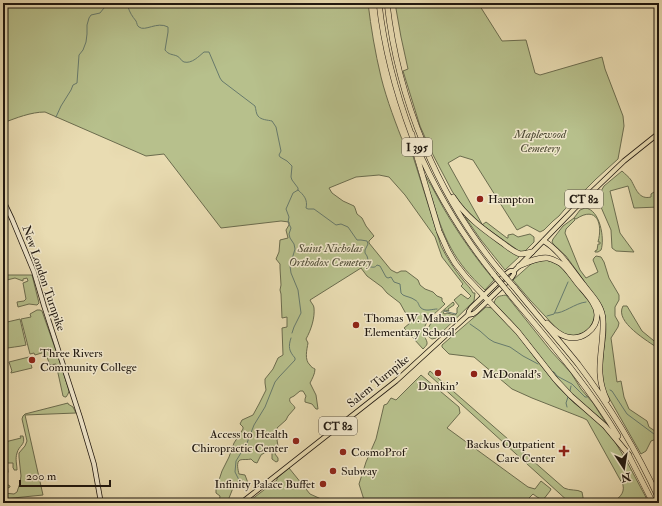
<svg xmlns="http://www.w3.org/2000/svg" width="662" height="506" viewBox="0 0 662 506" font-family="'IM FELL Double Pica',serif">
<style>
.green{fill:#b7c08c;stroke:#6b6c4e}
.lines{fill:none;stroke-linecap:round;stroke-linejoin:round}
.stream{stroke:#677a6c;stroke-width:1}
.secondary-casing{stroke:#1f170f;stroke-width:5.5}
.primary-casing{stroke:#1f170f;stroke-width:5.5}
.motorway-casing{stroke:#1f170f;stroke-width:6}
.secondary{stroke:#f1e8cd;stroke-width:4}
.primary{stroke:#e9dcb2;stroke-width:4}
.motorway{stroke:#e9dcb2;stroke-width:5}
.motorway-bridge-casing{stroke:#1f170f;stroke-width:6;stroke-linecap:butt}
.motorway-bridge{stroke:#e9dcb2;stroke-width:5}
.poi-dot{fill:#8f2418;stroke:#f1e8cd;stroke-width:1.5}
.labels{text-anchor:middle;stroke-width:3;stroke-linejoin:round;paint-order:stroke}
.shield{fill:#f1e8cd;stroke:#5e5648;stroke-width:1}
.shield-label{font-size:11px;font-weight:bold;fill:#1f170f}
.park-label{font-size:12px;font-style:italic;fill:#4d4a34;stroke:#f1e8cd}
.poi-label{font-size:12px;fill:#1f170f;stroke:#f1e8cd;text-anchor:start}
.street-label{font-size:12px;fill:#1f170f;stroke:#f1e8cd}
</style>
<rect width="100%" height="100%" fill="#e9dcb2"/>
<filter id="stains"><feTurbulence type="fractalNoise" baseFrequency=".005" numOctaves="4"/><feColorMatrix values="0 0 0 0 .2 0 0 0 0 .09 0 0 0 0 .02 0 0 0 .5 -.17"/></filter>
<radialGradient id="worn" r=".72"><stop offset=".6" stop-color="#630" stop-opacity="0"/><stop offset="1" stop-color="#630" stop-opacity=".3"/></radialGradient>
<path class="green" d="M 3,3 L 368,3 C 371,28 375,52 381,77 C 387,101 396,124 405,147 L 409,149 L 412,153 L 441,246 C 447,258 454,269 463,280 C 466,284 471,288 473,293 L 475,293 L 474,301 L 436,338 L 432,339 C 416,331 445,309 453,302 L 454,303 L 454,305 L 448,309 L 449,311 L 445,310 L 443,313 L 445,314 L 447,313 L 455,315 L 457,313 L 457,308 L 459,306 L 454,300 L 461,294 L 468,299 L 471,296 L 461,286 L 463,284 L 442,257 L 435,237 L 405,195 L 389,177 L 379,175 L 356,177 L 329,188 L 332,193 L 343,201 L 354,206 L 355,208 L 357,214 L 362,218 L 366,226 L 374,236 L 369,241 L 369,243 L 391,270 L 397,273 L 401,271 L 406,271 L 418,280 L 420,285 L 425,289 L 433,292 L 437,296 L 442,298 L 442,301 L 445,304 C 438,311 428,318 425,326 C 420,335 428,339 427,344 C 427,345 424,348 423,349 L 404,328 L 410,323 L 408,316 L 405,312 L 400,303 L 387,293 L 382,287 L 367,276 L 361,268 L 310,300 C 311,303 314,305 314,308 C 315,318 311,330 306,339 L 308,343 C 307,349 304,360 310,365 C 311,367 313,368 315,369 C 315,374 312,379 310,383 L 316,395 L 318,409 L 316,409 L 312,404 L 305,402 L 305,399 L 306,396 L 303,391 L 300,391 L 294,396 L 290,398 C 288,403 294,404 295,408 L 288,416 L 286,420 L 277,428 L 277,430 L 282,436 L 277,440 L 278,446 L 275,454 L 278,458 L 278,461 L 276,462 L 272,459 L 272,453 L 269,450 L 261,455 L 257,463 L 254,462 L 251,459 C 248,460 242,459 240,460 C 236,462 238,470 239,474 L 245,475 L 248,483 L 243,487 L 239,484 L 236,485 L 233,488 L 227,503 L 219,503 L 220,496 L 216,493 L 216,489 L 222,471 L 229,457 L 234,443 L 243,429 L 243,427 L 240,424 L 242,420 L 253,415 L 259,404 L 266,390 L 265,383 L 265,379 L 273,369 L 278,358 L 283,355 L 282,328 L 287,327 L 287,317 L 282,318 L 281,294 L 280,290 L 281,285 L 280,268 L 280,264 L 276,259 L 279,252 L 280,240 L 288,238 L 286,230 L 289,225 L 289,222 L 281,221 L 221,228 L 164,154 L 146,156 L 45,112 C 31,112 16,118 3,123 Z
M 395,3 L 478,3 L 502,41 L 526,40 L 535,73 L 540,75 L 602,57 L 605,69 L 623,116 L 624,126 L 618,159 L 596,179 L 578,197 L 564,210 L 559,216 L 553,221 L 544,230 L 540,232 L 527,225 L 517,230 L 473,160 L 460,156 L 448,163 L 482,224 L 482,225 L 469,214 L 461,205 L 452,191 L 431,151 L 420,126 L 403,71 L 408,69 L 401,37 Z
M 622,171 C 625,174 629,177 631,180 C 636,189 639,200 651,197 L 651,194 L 654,192 L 659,200 L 659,207 L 634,208 L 628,186 L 610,191 L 620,233 L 634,252 L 616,251 L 612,248 L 611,230 L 597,198 L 604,186 Z
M 425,175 C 434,189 441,205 450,219 C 463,240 478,261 494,280 L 485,290 C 454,262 443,237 432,198 C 429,191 426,182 425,175 Z
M 585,208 C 600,209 605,239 601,250 L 598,252 L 595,252 L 595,251 L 597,250 L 598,244 L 600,244 L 600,242 L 598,242 C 603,224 597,205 576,219 L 574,218 L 580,210 Z
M 466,216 L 468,219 L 512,252 L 520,256 L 505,270 L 481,240 L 465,217 Z
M 574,218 L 575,220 L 566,229 L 565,233 L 580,270 L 586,278 L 598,272 L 593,260 L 594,258 L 596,256 L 601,257 L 604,262 L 609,278 L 619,295 L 619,300 L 615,307 L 615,316 L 619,323 L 618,327 L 611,338 L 617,382 L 621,381 L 624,397 L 629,409 L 647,421 L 649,427 L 658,433 L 659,438 L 651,441 L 646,451 L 641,454 L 604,389 C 602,378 602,367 603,355 C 605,338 609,323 602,306 L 566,256 L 554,245 L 552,242 L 553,239 L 563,226 Z
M 486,222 L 507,238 L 508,238 L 508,235 L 513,234 L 518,237 L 530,234 L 534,237 L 534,242 L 524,252 L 519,251 L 482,225 Z
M 545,260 C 551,261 557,263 562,267 C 569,276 576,285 583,294 C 586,298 591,302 593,306 C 597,315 593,328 583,333 C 574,337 569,336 560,332 L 530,300 L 513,280 L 531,264 L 535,262 Z
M 3,275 L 32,275 L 39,303 L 37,305 L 29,304 L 18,307 L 17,302 L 24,301 L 26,299 L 23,283 L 28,281 L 27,278 L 23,279 L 23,281 L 15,278 L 3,281 Z
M 506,295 L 551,351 L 571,373 L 581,389 L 593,403 L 606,423 L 569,392 L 537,353 L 528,341 L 516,326 L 494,303 C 496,296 499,296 506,295 Z
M 623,306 L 627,306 L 642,331 L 659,345 L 659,349 C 648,341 614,322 623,306 Z
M 486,307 L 493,308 L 519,336 L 535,358 L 558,387 L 574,403 L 596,420 L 612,437 L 626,460 L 649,503 L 611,503 C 618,499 625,494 623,485 L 587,420 L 583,418 L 532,398 L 512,389 L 474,357 L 449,354 L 442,347 L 442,345 Z
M 37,310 L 40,310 L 42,311 L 63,371 L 69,391 L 68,394 L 66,397 L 65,397 L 63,396 L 56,364 L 50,365 L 45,352 L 35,355 L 34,353 L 30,354 L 21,319 L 31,317 L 30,314 Z
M 20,319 L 26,345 C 18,347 11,347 3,349 L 3,323 Z
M 29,357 L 32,368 L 11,373 L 11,372 L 12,371 L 9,362 Z
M 430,371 L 564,488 C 570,491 577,489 582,492 L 584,503 L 570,503 L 428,374 Z
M 421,375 L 459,407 L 460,413 L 447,428 L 528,487 L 535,489 L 541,481 L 551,489 L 550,491 L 543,500 L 537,497 L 533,494 L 526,501 L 522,503 L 365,503 L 359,484 L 366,462 L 376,439 L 384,405 L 387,404 L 391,398 L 396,400 Z
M 68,403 L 68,404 L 73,407 L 76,413 L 25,415 L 43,495 L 3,499 L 3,482 L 10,486 L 10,487 L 8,488 L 5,487 L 3,489 L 4,493 L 14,494 L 17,492 L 20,483 L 21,476 L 19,457 L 19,453 L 25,446 L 27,441 L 22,419 L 23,416 L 25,414 Z
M 20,436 L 23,436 C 26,445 19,445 17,453 C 15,459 17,465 17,470 L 14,470 L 14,469 L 13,468 L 13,463 L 7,463 L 8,472 L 3,481 L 3,440 L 4,440 L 5,442 L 21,438 Z
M 289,468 L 310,494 L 330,503 L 247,503 L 277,480 L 277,478 Z"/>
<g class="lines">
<path class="stream" d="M 120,3 C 125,9 131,6 136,3
M 128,7 C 130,13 132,16 136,21 C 137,23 137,26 139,27 C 145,32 157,21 168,27 L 168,32 L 165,50 C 169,55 172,54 177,56 C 180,57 181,61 184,62 C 192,64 199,56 204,52 L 209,52 L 220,78 L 222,81 L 255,106 C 256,109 256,114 258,116 C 261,120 268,120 272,121 L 276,127 L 281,151 L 279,155 L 280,157 L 287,161 L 292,166 L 291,177 L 292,180 L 298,188 L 298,190 L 293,193 L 286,209 L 289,217 L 288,222 L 291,228 L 289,234 L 290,238 L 294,244 L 295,249 L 290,266 L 291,273 L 298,290 L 301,313 L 294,327 L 292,333
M 56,117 L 61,106 L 71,90 L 73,85 L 77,83 L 79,55 L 83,50 L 86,42 L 87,34 L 87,25 L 89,18 L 91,15 L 100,13 L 108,3
M 298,190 C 304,195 308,200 306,208 L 308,209 L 314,209 L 336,225 L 341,224 L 348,227 L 357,240 L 361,240 L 367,241 L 368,244 L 365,250 L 365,253 L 367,256 L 370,267 C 373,267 375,268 377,265 L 380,266 L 386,277 L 388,278 L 391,277 L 394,282 L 400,284 L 401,293 L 403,295 C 407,297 411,297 415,300 C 419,302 418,305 421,308 C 426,312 432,309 437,309
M 444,311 L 456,314
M 555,313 C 563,314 575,303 586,302
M 547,316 L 554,314 L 555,312 L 568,282
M 470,324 L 480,331 L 489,339 L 494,342 L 510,347 L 523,356 L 538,364
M 551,371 L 554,372 L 557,376 L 572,384 L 585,397 L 587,397
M 610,390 L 612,391 L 627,414 L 658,437
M 570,391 L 571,386
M 567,407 L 566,403 L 568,397
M 246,489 L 240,482 L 235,472 L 236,461 L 247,443 L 254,425 L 265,407 L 275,382 L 279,377 L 295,360 L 295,358 C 289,351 288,347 291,338
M 253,503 L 254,501"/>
<g class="secondary-casing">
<path id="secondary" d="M 3,200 L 12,219 L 34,272 L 44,306 L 80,417 L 94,464 L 101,503"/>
</g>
<g class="primary-casing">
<path id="primary" d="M 468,315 L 469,311 L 471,308 L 506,274 L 510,271 L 514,271 L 519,266 L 574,209 L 624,161 L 659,133
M 241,503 L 396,381 L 468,315 L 473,314 L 476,312 L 512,277 L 514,274 L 514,271"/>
</g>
<g class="motorway-casing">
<path id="motorway" d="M 379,3 C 384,48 396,93 412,136
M 387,3 C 398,100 437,195 499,270
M 412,134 L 414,147 L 439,231 L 448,251 L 455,263 L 466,277 L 518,332 L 555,379 L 571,396 L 605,426 L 629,455
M 416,145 C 436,192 462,235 494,275
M 453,197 C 466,217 483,229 501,242 C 507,246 513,252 520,254 C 524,254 528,253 532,252
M 544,241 C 560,251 571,269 583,284 C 588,291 594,297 598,304 C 601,309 603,315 603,321 C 604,350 593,372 607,400
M 519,266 C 528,262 538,257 548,258 C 553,259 556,261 560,263 C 567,268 572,277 578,284 C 583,290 589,296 593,303 C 595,306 597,310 597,315 C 597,329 582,341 567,337 C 559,335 553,329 547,323
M 514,287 C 535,313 557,338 578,364 C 610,406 637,451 659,499
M 508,292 C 547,339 587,384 618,436
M 628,454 L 653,503"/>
</g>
<use href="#secondary" class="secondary"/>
<use href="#primary" class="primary"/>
<use href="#motorway" class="motorway"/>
<g class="motorway-bridge-casing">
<path id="motorway-bridge" d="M 499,270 L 514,287
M 494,275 L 508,292"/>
</g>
<use href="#motorway-bridge" class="motorway-bridge"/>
</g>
<g class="poi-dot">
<circle cx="480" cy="199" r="4"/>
<circle cx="356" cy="325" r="4"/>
<circle cx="32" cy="360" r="4"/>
<circle cx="438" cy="373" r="4"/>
<circle cx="474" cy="374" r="4"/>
<circle cx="296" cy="441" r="4"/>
<path d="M562 445h4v4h4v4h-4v4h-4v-4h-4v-4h4z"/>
<circle cx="343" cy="452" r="4"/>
<circle cx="333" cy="471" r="4"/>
<circle cx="323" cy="484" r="4"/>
</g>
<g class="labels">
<g class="shield">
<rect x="402" y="138" width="30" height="18" rx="3"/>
<rect x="565" y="190" width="38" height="18" rx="3"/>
<rect x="319" y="417" width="38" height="18" rx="3"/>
</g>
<g class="shield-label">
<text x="417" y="151">I 395</text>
<text x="584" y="203">CT 82</text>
<text x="338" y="430">CT 82</text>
</g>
<g class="park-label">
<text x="540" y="138">Maplewood<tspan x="540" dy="14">Cemetery</tspan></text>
<text x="330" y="252">Saint Nicholas<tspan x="330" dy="14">Orthodox Cemetery</tspan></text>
</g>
<g class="poi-label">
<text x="488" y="203">Hampton</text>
<text x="364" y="322">Thomas W. Mahan<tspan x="364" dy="14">Elementary School</tspan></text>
<text x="40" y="357">Three Rivers<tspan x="40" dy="14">Community College</tspan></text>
<text x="482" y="378">McDonald's</text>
<text x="438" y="390" text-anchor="middle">Dunkin'</text>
<text x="288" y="438" text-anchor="end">Access to Health<tspan x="288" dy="14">Chiropractic Center</tspan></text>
<text x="555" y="448" text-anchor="end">Backus Outpatient<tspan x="555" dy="14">Care Center</tspan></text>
<text x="351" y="456">CosmoProf</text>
<text x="341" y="475">Subway</text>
<text x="315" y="488" text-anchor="end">Infinity Palace Buffet</text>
</g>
<g class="street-label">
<text transform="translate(44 278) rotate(71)" y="4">New London Turnpike</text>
<text transform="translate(378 381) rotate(-39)" y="4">Salem Turnpike</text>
</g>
</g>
<rect width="662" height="506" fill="none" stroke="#e9dcb2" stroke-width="16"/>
<rect x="4" y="4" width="654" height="498" fill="none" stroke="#1f170f" stroke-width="2"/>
<rect x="8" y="8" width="646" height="490" fill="none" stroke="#1f170f"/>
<g transform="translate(624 468) rotate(168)" stroke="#f1e8cd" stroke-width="3" paint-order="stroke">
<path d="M0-3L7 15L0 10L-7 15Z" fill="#1f170f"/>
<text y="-6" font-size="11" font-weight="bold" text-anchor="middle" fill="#1f170f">N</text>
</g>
<path d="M20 480v6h90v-6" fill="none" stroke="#1f170f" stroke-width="2"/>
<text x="26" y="480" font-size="12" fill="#1f170f" stroke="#f1e8cd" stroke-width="3" paint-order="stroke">200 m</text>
<rect width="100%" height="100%" filter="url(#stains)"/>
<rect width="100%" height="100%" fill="url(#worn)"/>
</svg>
